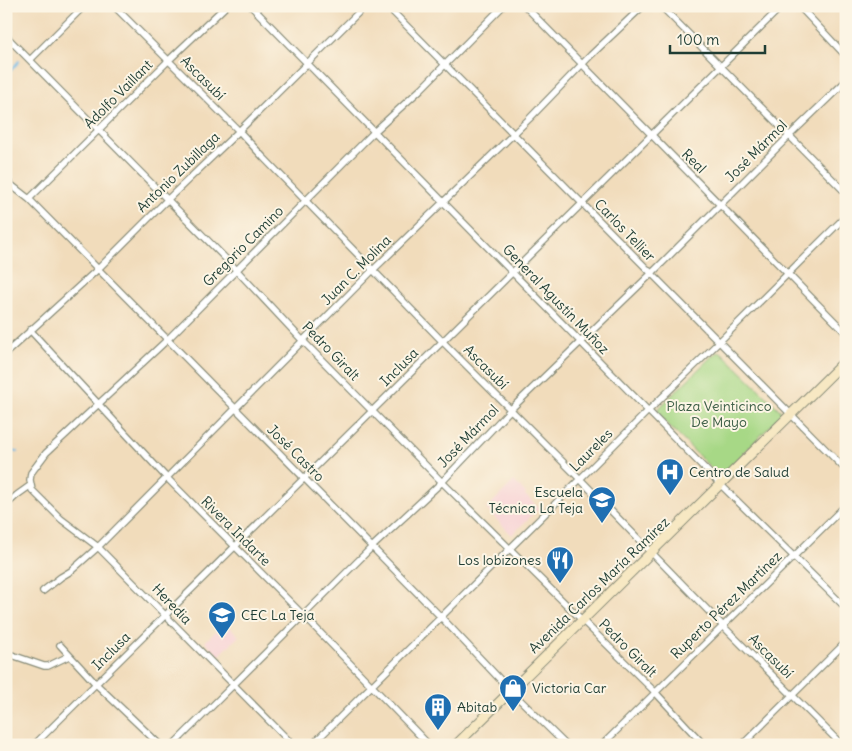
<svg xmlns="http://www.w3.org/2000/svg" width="852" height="751" viewBox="0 0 852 751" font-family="Delius,sans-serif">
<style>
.built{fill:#f7cfd4}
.green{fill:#a7d886;stroke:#638a5d}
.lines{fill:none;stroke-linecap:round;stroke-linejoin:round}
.stream{stroke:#70bae8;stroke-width:2}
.street-casing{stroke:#888c78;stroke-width:8}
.secondary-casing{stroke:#888c78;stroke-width:11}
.street{stroke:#fff;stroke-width:5.5}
.secondary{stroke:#f7e8c3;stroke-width:9}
.labels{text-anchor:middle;stroke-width:4;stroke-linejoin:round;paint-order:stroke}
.street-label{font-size:14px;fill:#1f3d34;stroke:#fcf5e5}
.park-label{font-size:14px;fill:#3a5c44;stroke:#fcf5e5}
.poi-label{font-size:14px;fill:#1f3d34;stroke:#fcf5e5;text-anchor:start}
</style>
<rect width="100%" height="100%" fill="#fcf5e5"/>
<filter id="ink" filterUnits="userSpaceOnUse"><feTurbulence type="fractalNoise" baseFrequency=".02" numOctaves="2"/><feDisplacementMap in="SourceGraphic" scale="10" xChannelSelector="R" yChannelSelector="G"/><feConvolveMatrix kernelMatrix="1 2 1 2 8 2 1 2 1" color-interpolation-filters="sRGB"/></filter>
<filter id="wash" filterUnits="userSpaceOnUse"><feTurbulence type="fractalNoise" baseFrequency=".0096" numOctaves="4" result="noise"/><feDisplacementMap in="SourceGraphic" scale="20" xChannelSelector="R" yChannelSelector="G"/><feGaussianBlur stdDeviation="1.12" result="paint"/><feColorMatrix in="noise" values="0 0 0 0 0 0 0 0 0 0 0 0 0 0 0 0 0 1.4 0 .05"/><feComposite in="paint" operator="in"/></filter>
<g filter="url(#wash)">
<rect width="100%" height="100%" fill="#f1dcbb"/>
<path class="built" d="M 514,481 L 526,493 L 525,495 L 539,508 L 512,535 L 486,509 Z
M 225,622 L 239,636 L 219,656 L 205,642 Z"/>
<path class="green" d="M 718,352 L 721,352 L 780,410 L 781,415 L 724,473 L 721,475 L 718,475 L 658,415 L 658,409 L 712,356 Z"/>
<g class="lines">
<path class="stream" d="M 6,76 L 19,61
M 6,221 L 11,213
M 6,450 L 18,452"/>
</g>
</g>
<g filter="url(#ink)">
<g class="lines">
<g class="street-casing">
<path id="street" d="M 114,6 L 239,131 L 263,157 L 443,342 L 580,479 L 727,630 L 842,745
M 251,6 L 720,484 L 846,608
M 387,6 L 846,470
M 525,6 L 846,333
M 661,6 L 846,193
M 799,6 L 846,56
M 6,36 L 228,261 L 303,341 L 442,482 L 655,692 L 704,745
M 30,60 L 84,6
M 6,181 L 29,199 L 441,617 L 510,690 L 566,745
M 29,199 L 168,61 L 226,6
M 30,330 L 166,477 L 304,616 L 429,745
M 6,353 L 98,269 L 167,200 L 239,131 L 365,6
M 6,505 L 17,495 L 31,485
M 43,591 L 61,577 L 71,571 L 98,547 L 373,270 L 529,119 L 591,55 L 643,6
M 60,645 L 96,684 L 160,745
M 6,653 L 44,666 L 48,666 L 69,656
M 34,745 L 782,6
M 173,745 L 372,547 L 442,482 L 511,409 L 651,274 L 789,136 L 846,81
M 293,745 L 98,547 L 61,519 L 32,490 L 30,480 L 31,473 L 46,453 L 167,340 L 374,132 L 421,89 L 503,6
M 312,745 L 580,479 L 648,411 L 719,342 L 846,216
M 602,745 L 846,505
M 742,745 L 846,642"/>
</g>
<g class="secondary-casing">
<path id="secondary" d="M 456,745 L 846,360"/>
</g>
<use href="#street" class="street"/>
<use href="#secondary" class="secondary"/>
</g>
</g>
<defs>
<g id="hospital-pin" transform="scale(1.4375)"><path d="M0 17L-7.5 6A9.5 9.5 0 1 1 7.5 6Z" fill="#1f6fb2" stroke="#fcf5e5"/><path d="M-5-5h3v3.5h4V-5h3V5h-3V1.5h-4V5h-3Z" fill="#fff"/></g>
<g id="school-pin" transform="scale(1.4375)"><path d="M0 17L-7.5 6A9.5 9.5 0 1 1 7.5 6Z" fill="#1f6fb2" stroke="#fcf5e5"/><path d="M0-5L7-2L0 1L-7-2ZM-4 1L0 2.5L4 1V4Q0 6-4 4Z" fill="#fff"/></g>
<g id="restaurant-pin" transform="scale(1.4375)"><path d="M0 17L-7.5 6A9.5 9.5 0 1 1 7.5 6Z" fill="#1f6fb2" stroke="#fcf5e5"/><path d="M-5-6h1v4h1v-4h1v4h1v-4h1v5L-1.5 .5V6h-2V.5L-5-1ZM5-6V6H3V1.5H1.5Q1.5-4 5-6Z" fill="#fff"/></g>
<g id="shop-pin" transform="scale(1.4375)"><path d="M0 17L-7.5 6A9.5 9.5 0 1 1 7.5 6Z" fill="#1f6fb2" stroke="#fcf5e5"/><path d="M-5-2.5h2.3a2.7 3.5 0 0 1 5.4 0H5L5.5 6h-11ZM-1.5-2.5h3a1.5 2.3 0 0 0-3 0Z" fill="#fff"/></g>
<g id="building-pin" transform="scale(1.4375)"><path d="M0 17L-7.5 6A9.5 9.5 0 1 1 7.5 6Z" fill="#1f6fb2" stroke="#fcf5e5"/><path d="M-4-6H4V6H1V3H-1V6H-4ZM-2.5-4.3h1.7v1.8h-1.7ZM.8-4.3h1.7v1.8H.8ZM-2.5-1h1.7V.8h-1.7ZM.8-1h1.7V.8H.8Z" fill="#fff"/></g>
</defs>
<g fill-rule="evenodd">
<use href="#hospital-pin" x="670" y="472"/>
<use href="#school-pin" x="602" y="500"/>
<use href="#restaurant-pin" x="560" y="560"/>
<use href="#school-pin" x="222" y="615"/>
<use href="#shop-pin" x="513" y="688"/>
<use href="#building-pin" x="438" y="707"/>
</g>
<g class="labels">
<g class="street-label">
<text transform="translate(203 78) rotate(45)" y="5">Ascasubí</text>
<text transform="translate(118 94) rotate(-45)" y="5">Adolfo Vaillant</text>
<text transform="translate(756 151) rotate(-45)" y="5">José Mármol</text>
<text transform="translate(694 161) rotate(45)" y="5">Real</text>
<text transform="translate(178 172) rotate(-44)" y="5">Antonio Zubillaga</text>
<text transform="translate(625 230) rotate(46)" y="5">Carlos Tellier</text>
<text transform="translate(243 246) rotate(-45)" y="5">Gregorio Camino</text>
<text transform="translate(356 270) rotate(-45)" y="5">Juan C. Molina</text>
<text transform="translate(556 299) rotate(46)" y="5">General Agustín Muñoz</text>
<text transform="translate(331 351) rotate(46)" y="5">Pedro Giralt</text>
<text transform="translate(399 367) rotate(-45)" y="5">Inclusa</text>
<text transform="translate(486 367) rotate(45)" y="5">Ascasubí</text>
<text transform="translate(468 436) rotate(-46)" y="5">José Mármol</text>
<text transform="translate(591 450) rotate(-45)" y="5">Laureles</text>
<text transform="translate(296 453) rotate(45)" y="5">José Castro</text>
<text transform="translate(236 531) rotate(45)" y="5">Rivera Indarte</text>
<text transform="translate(599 585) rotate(-44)" y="5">Avenida Carlos María Ramírez</text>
<text transform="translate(172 604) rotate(46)" y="5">Heredia</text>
<text transform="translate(726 605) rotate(-44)" y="5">Ruperto Pérez Martínez</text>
<text transform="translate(628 648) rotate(45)" y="5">Pedro Giralt</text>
<text transform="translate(111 651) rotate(-45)" y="5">Inclusa</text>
<text transform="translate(771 656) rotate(45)" y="5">Ascasubí</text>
</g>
<g class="park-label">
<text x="719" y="411">Plaza Veinticinco<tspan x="719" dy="16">De Mayo</tspan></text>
</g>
<g class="poi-label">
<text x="689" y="477">Centro de Salud</text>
<text x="583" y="497" text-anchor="end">Escuela<tspan x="583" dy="16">Técnica La Teja</tspan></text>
<text x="541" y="565" text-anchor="end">Los lobizones</text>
<text x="241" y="620">CEC La Teja</text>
<text x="532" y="693">Victoria Car</text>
<text x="457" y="712">Abitab</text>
</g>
</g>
<rect width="852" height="751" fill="none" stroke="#fcf5e5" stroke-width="25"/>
<path d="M670 45v8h95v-8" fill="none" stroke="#1f3d34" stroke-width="2.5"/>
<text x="677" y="45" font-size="15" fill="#1f3d34" stroke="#fcf5e5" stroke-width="4" paint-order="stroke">100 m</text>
</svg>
